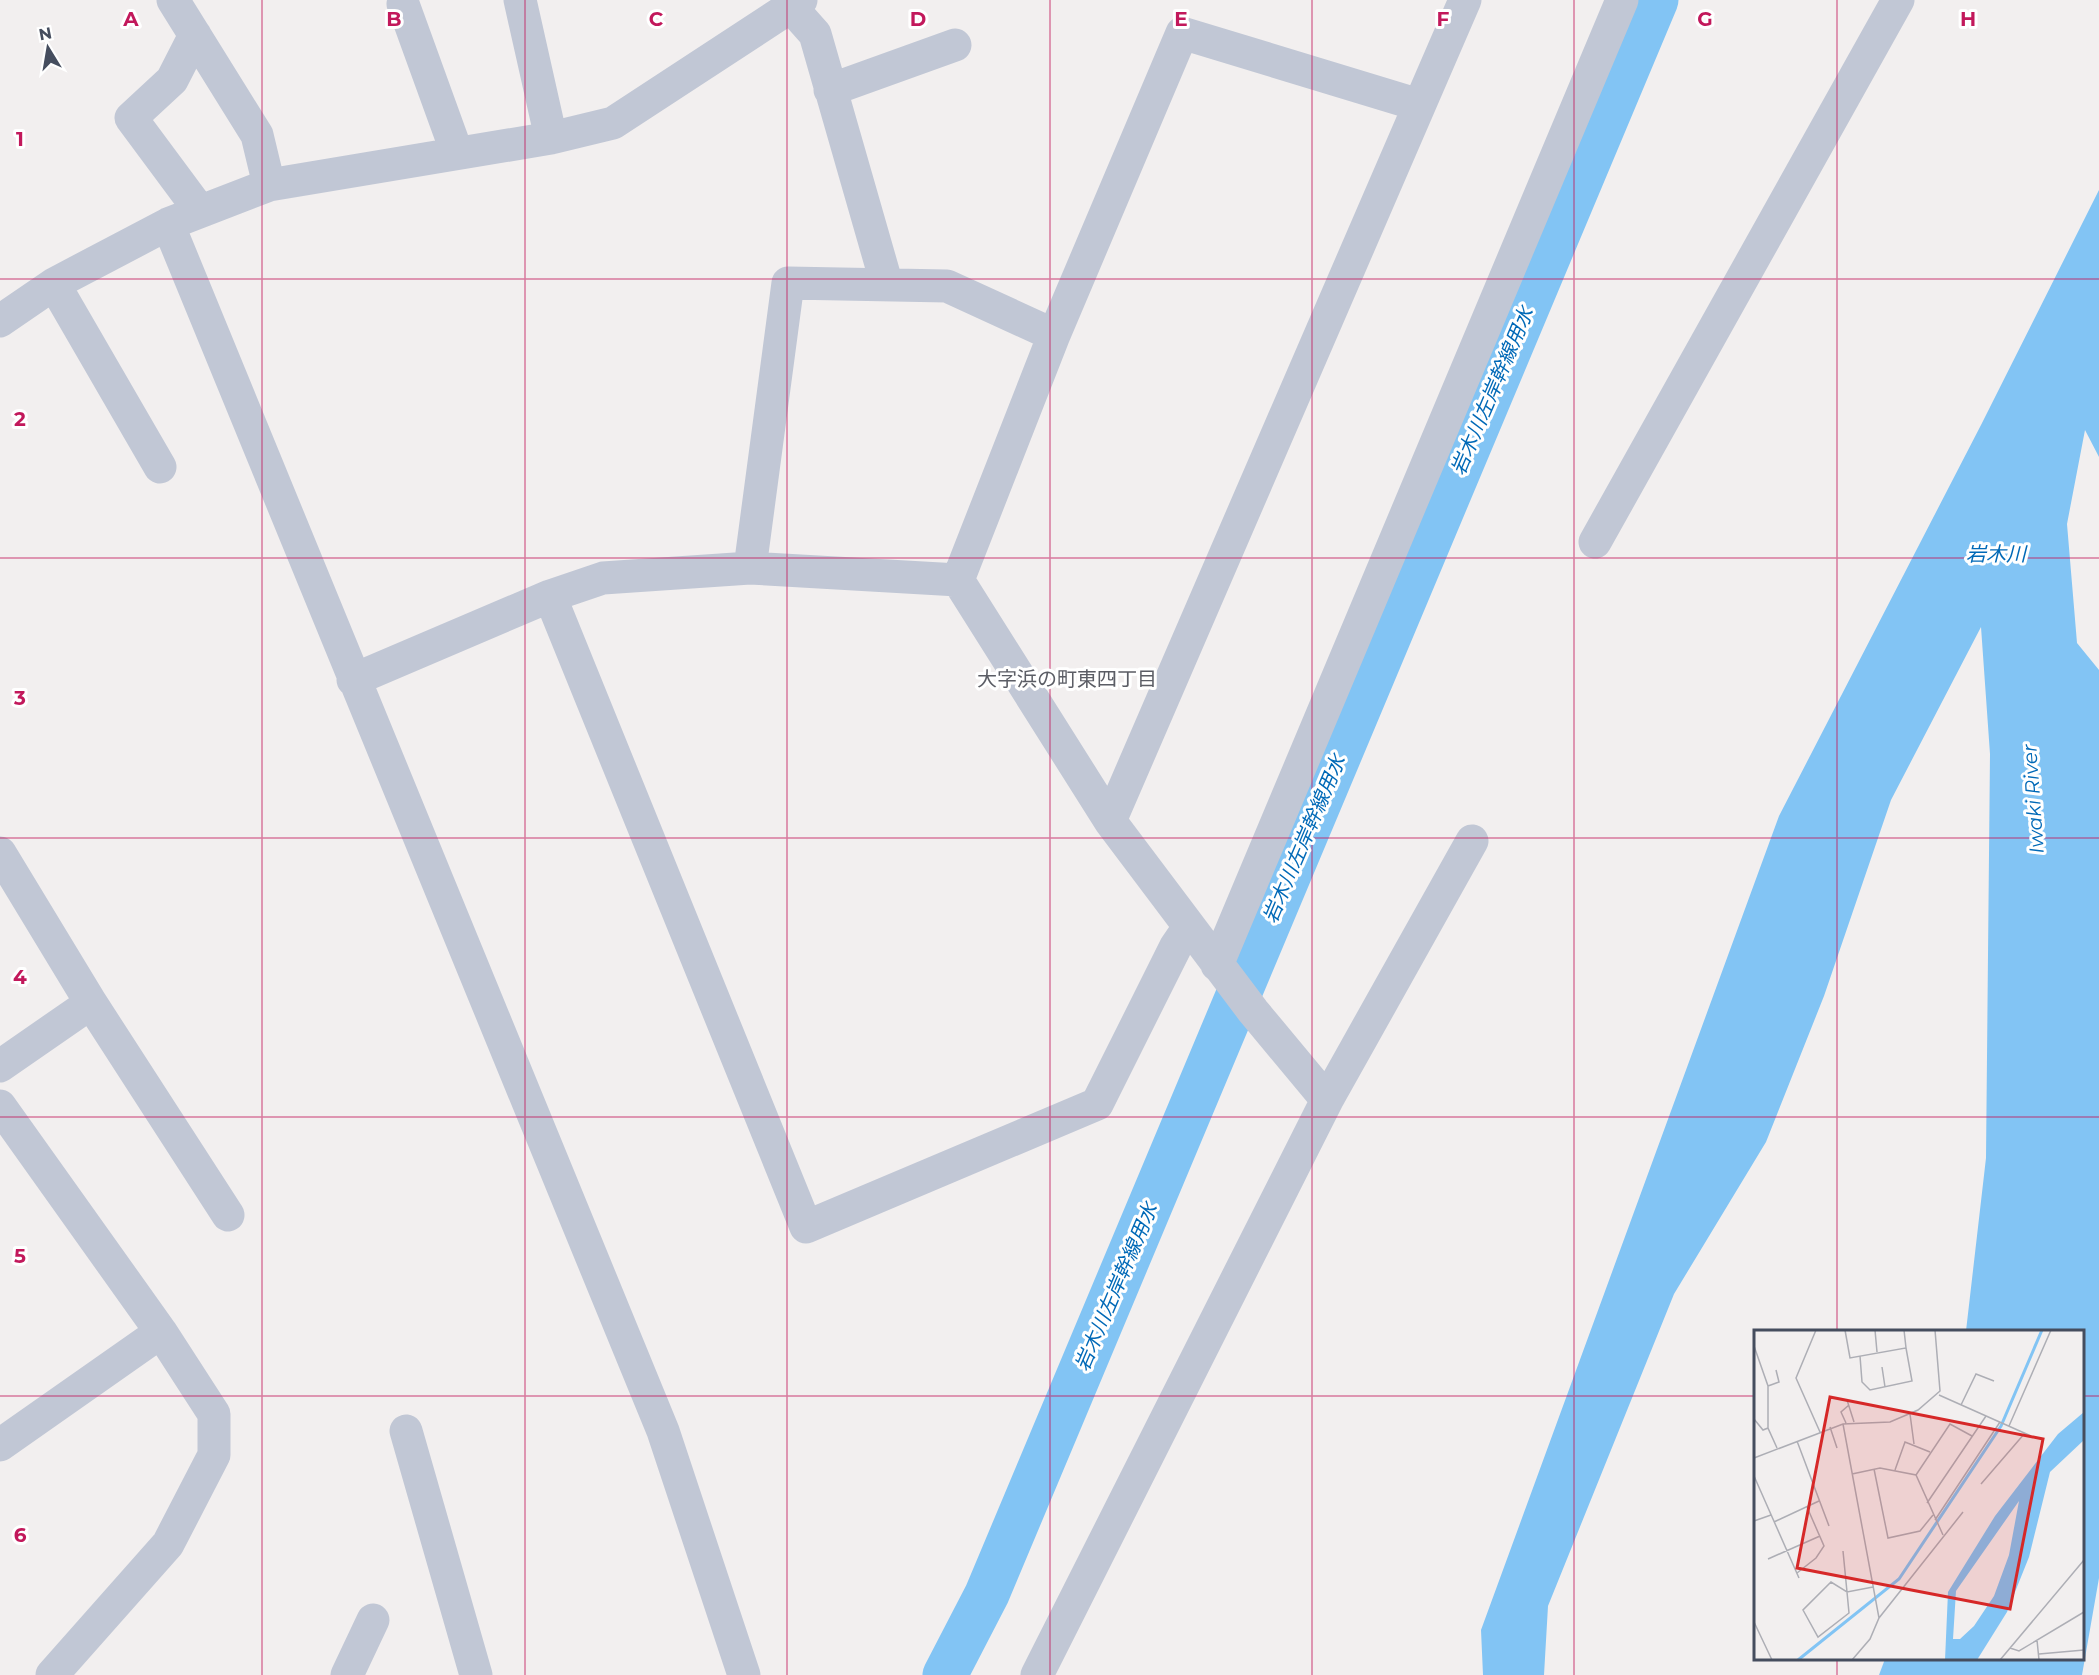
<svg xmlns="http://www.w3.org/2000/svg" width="2099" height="1675" viewBox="0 0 2099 1675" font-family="Montserrat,'Noto Sans JP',sans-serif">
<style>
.water{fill:#82c4f4}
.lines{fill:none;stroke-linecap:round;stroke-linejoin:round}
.canal{stroke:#82c4f4;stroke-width:45}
.minor{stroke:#c1c7d5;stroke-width:33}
.grid{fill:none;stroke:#c2185b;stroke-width:1.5;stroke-opacity:0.55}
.labels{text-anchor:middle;stroke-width:6;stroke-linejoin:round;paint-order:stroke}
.water-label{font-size:20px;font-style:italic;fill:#0069b7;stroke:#fff}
.neighbourhood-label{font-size:20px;fill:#5b5d65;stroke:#fff}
.inset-river{fill:none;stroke:#82c4f4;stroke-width:3}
.inset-road{fill:none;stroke:#adaeb5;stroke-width:1.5}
.view{fill:#d62828;fill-opacity:0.15;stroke:#d62828;stroke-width:3}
.inset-edge{fill:none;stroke:#454d5e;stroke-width:3}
.grid-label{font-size:20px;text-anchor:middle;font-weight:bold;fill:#c2185b;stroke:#fff;stroke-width:6;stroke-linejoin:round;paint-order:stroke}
</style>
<rect width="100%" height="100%" fill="#f2efef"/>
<path class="water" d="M 2099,190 L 2099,457 L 2085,430 L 2067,524 L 2077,643 L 2099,670 L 2099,1578 L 2082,1675 L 1879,1675 L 1885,1659 L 2082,1658 L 2082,1332 L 1966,1331 L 1986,1158 L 1990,754 L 1981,627 L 1891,800 L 1824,996 L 1766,1142 L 1674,1294 L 1548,1606 L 1544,1675 L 1483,1675 L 1481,1630 L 1779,816 L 1981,425 Z"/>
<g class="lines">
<path class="canal" d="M 945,1675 L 987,1594 L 1656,0"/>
<path class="minor" d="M 173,0 L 257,135 L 269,185
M 520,0 L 551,138
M 403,4 L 457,153
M 791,7 L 815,34 L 887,285
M 195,35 L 172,80 L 131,118 L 200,211
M 830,90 L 955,45
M 168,224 L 663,1431 L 744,1675
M 54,284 L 160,467
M 0,321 L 54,284 L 168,224 L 269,185 L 551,138 L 613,123 L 801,0
M 1595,542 L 1898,0
M 750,568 L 788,283 L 947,286 L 1054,335
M 958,580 L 1054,335 L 1182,33 L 1419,105
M 550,596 L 806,1227 L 1097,1104 L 1176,946 L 1189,927
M 353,680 L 550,596 L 603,578 L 750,568 L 958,580 L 1110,821 L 1253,1011 L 1327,1100
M 1110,821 L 1465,0
M 0,853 L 91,1003 L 228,1215
M 1217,965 L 1622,0
M 0,1066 L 91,1003
M 0,1106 L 161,1332 L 214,1414 L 214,1455 L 168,1544 L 52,1675
M 406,1431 L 476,1675
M 0,1445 L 161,1332
M 347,1675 L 373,1620
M 1037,1675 L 1327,1100 L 1472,841"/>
</g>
<path class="grid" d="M 262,0 L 262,1675M 525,0 L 525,1675M 787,0 L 787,1675M 1050,0 L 1050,1675M 1312,0 L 1312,1675M 1574,0 L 1574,1675M 1837,0 L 1837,1332M 0,279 L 2099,279M 0,558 L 2099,558M 0,838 L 2099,838M 0,1117 L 2099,1117M 0,1396 L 1756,1396M 2082,1396 L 2099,1396M 1837,1658 L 1837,1675"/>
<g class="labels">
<g class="water-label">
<text transform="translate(1492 391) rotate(-67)" y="7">岩木川左岸幹線用水</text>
<text x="1996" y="561">岩木川</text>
<text transform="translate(2033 799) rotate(-94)" y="7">Iwaki River</text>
<text transform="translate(1304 839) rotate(-67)" y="7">岩木川左岸幹線用水</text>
<text transform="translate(1116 1287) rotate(-67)" y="7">岩木川左岸幹線用水</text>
</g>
<g class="neighbourhood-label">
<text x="1067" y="686">大字浜の町東四丁目</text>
</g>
</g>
<g transform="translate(1754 1330)">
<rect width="330" height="330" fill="#f2efef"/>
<path d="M 330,82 L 330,110 L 296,142 L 275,227 L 253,282 L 223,330 L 191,330 L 194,262 L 241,186 L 304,104 ZM 265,171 L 255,225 L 240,266 L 220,296 L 206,309 L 199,309 L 202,261 Z" fill="#82c4f4" fill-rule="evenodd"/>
<path class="inset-river" d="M 44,330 L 145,249 L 247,96 L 288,0"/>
<path class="inset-road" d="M 62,0 L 42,48 L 66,102M 91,0 L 96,28 L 152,18 L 150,0M 121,0 L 123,22M 0,16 L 14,56 L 14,98 L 23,118M 106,26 L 108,52 L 116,60 L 158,51 L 152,18M 128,37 L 131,57M 14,56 L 25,52 L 22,40M 185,65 L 277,106M 93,70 L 100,92M 207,75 L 222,44 L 240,51M 156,84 L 160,114M 0,89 L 9,100 L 14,98M 92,93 L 87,82 L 95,75M 89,94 L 125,288M 255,96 L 297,0M 76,97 L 83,118M 43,111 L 75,196M 0,128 L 89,94 L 136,92 L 164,80 L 186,61 L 181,0M 120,139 L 134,208 L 166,201 L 179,185M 141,140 L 151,112 L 176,122M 98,144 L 126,138 L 162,145 L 189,205M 162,145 L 196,94 L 218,106M 0,146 L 45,248M 227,154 L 271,103M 173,173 L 232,86M 181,190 L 246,92M 0,191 L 17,185M 20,192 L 65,171M 89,221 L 93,262 L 95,283 L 64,307 L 49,280 L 77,252 L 93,262 L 119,257M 14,229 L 66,206M 43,243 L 62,228 L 70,216 L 53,177M 0,292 L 18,330M 283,310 L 285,330M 256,318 L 265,321 L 330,282M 285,324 L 330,320M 98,330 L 116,309 L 125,288 L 209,182M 246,330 L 330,230"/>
<path class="view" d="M 76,67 L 289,109 L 256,279 L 43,238 Z"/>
<rect width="330" height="330" class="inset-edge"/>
</g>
<g class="grid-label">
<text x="131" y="26">A</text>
<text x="394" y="26">B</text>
<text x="656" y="26">C</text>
<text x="918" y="26">D</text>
<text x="1181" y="26">E</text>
<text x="1443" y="26">F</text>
<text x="1705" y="26">G</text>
<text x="1968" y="26">H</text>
<text x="20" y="146">1</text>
<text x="20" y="426">2</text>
<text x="20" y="705">3</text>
<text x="20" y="984">4</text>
<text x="20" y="1263">5</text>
<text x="20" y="1542">6</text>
</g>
<g transform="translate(48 48) rotate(349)" stroke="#ffffff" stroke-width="4.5" paint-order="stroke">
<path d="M0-4.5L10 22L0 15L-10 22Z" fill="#454d5e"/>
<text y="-9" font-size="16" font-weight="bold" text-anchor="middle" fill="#454d5e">N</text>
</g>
</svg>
